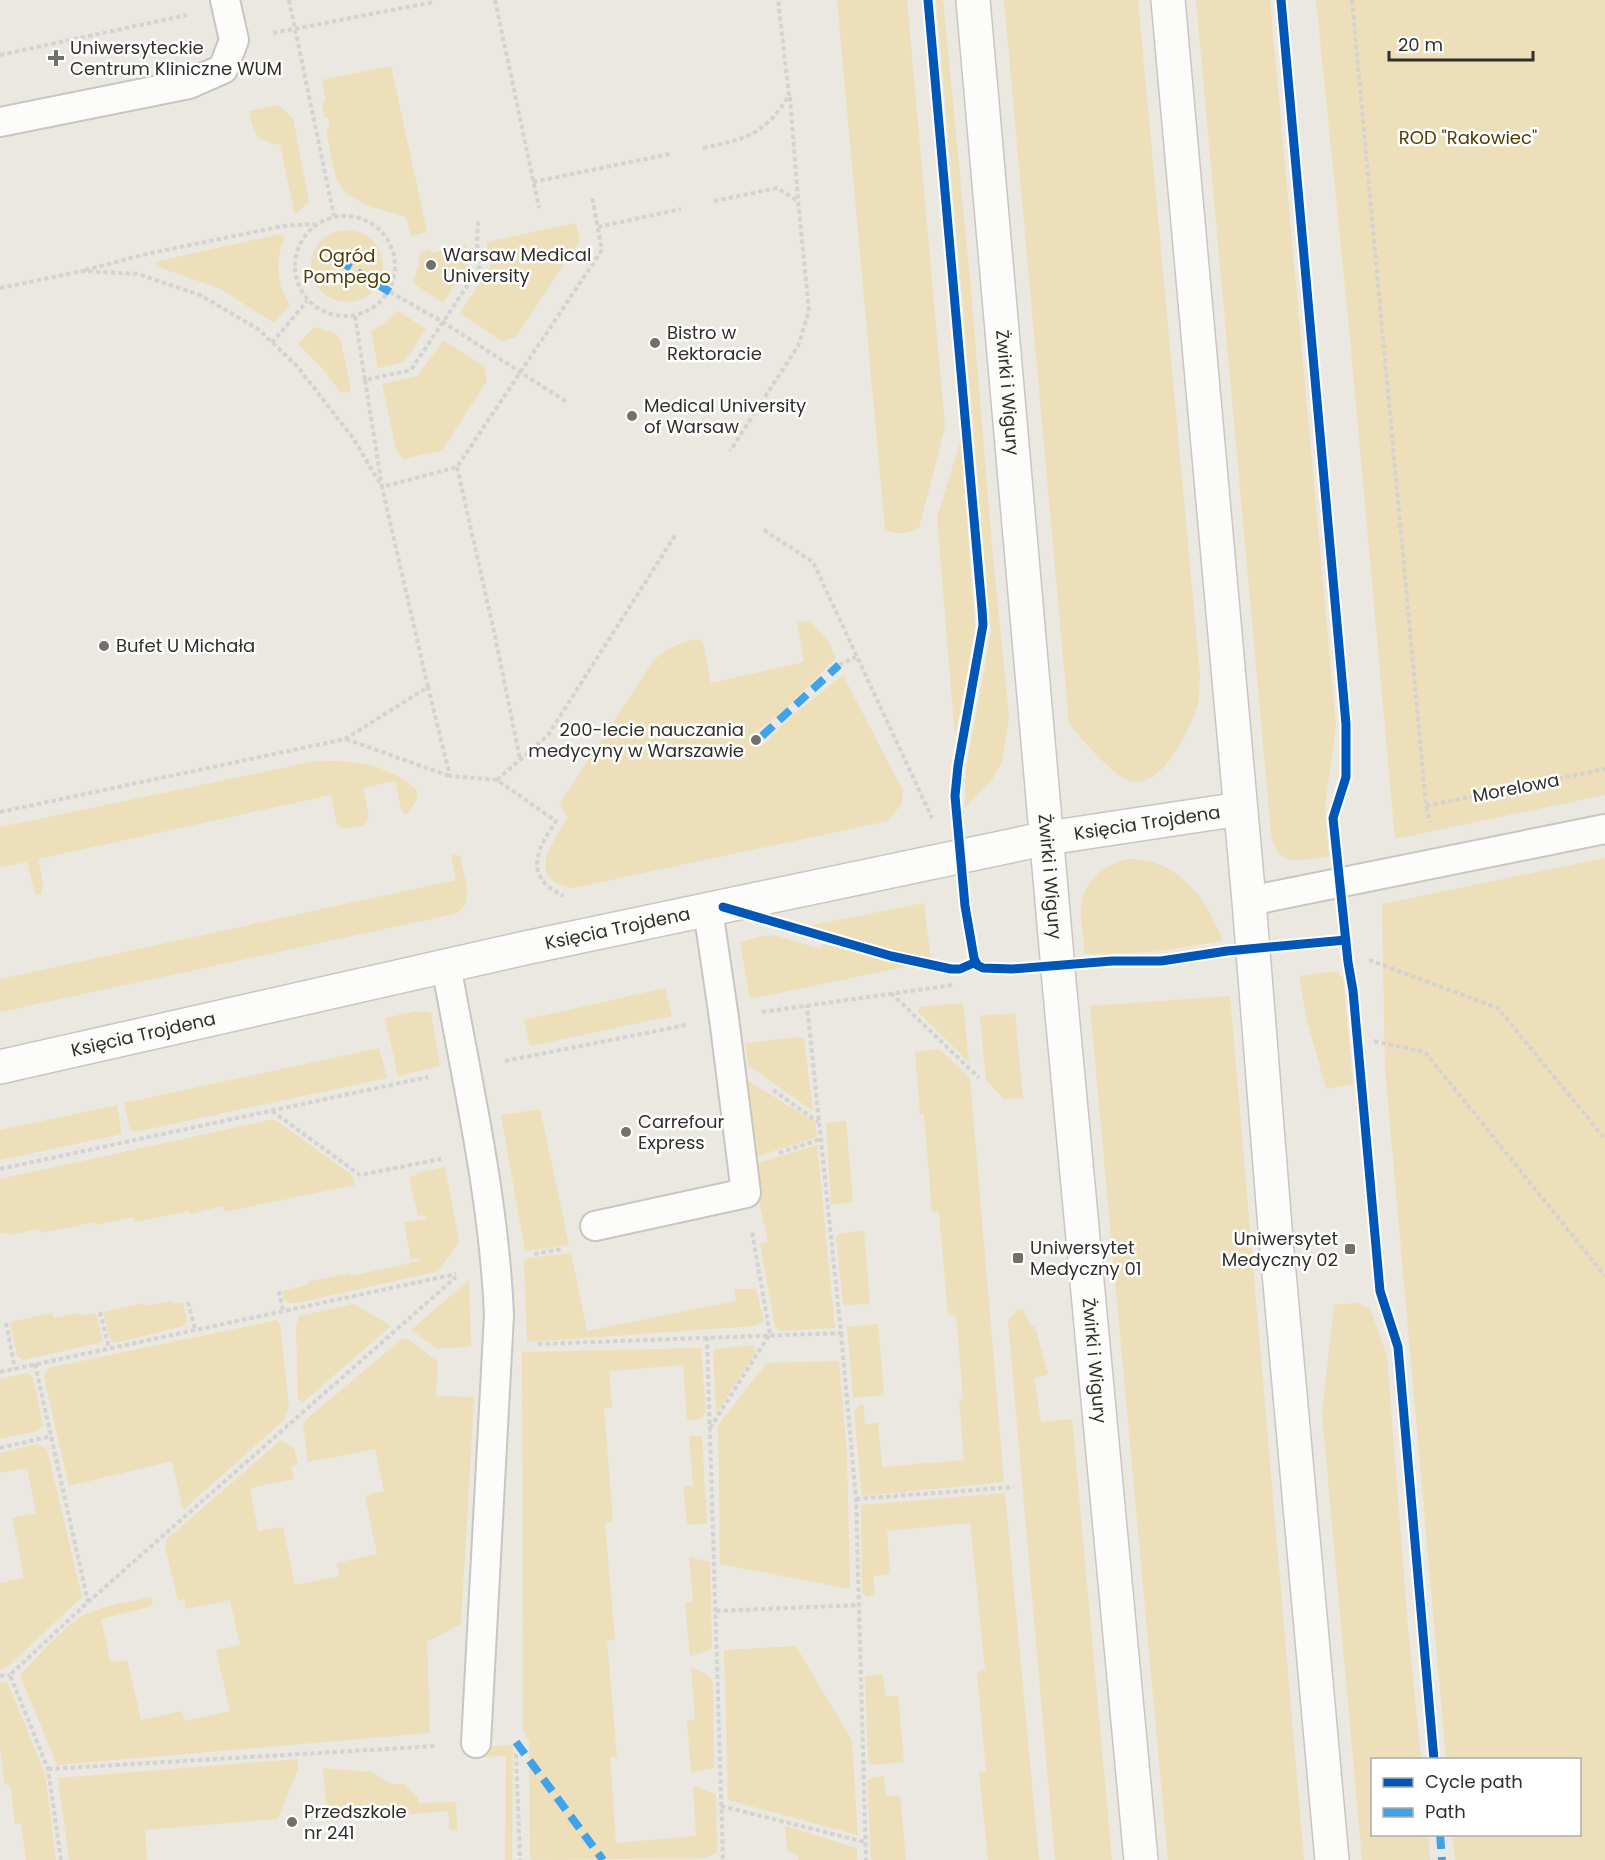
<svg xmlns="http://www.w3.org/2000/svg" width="1605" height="1860" viewBox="0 0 1605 1860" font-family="Poppins,sans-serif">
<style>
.green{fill:#ecdfb9}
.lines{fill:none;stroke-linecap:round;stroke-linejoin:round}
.service-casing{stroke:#c8c6c1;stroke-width:32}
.minor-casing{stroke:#c8c6c1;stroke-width:36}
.secondary-casing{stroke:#c8c6c1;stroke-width:36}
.path{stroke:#d4d3d1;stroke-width:4;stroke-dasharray:4.5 3;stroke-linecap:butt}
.service{stroke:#fcfcfa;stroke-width:28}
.minor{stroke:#fcfcfa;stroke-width:33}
.secondary{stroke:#fcfcfa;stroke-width:33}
.quiet{stroke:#3ea3eb;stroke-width:8;stroke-dasharray:15 8;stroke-linecap:butt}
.cycleway-casing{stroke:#fff;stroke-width:13}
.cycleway{stroke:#0057b8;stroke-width:9}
.poi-dot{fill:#72706b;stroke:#fff;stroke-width:2}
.labels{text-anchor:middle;stroke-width:5;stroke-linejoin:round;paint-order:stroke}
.poi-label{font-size:18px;fill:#312f2b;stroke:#fff;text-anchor:start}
.park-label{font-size:18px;fill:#4d3b00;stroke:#fff}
.street-label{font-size:18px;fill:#312f2b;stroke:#fff}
</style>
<rect width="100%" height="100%" fill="#eae8e1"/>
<path class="green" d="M 837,0 L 907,0 L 945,427 L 919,528 C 906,534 899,535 885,530 Z
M 936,0 L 943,0 L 970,279 L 992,546 L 1009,717 L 1002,762 L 993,778 L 965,808 L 966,769 L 991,632 Z
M 1004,0 L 1138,0 L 1200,675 C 1199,684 1200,693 1198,702 C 1193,726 1161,791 1130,781 C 1109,773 1084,741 1069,724 Z
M 1196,0 L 1270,0 L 1336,725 L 1325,807 L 1329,856 C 1300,860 1278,870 1271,833 Z
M 1316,0 L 1605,0 L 1605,795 L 1395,839 L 1350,338 Z
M 391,66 L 427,232 L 411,236 L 406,217 C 384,210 354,205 339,184 C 334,177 329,141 326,130 L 330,128 L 328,118 L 324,117 L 322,104 L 326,100 L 322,80 Z
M 278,105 L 293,118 L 309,202 L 295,215 L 280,145 C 255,140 254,135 249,111 Z
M 576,223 L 580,240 L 516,337 L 502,341 L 460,313 L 491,266 L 486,242 Z
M311 266a36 36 0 1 1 72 0a36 36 0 1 1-72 0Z
M 281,234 L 285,238 C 277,250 277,273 281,287 C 283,293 287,299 290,305 L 274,323 L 221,289 L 161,268 L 155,263 L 158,261 Z
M 466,245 L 470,263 L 443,303 L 413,283 L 419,264 L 420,252 L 430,249 L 431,253 Z
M 398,311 L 426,329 L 404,362 L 378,368 L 371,331 L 386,323 Z
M 314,327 L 334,333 L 340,338 L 351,388 L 348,393 L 340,392 L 323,369 L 298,344 Z
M 443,340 L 484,366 L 487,381 L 442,450 L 404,459 L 396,449 L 382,384 L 418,376 Z
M 961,439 L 975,629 L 955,737 L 937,518 Z
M 809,621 L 827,639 L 836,658 L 778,716 L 749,737 L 762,746 L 788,719 L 843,675 L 903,791 L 902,803 L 888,821 L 573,888 C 523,879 553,843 568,817 L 559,805 L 653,661 C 667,648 680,642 698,639 L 703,643 L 711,683 L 804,662 L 797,623 Z
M 316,761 C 351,760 390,764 417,790 L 417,799 L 406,815 L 402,812 L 395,781 L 363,788 L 369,818 L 365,825 L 344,829 L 337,825 L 331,795 L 38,859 L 43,884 L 41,895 L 35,894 L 27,862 L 0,867 L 0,827 Z
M 451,854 L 460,856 C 463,875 477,905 454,914 L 0,1012 L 0,979 L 456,880 Z
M 1605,858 L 1605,1860 L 1455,1860 L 1452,1835 L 1580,1834 L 1580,1760 L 1446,1759 L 1385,1069 L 1382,904 Z
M 1130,859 C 1179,859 1207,900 1223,941 L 1152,952 L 1085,954 C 1084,938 1080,921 1081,905 C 1084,881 1107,862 1130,859 Z
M 924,903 L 931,960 L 803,927 Z
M 767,935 L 777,936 L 821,949 L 823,944 L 909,966 L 750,999 L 740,942 Z
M 1337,971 L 1343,978 L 1353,1084 L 1326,1089 L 1307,1021 L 1299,976 Z
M 665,988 L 672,1016 L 530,1046 L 524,1020 Z
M 1230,996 L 1304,1860 L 1168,1860 L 1090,1006 Z
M 963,1003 L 969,1062 L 917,1011 L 920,1007 Z
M 416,1011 L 431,1013 L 440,1065 L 437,1067 L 398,1076 L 385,1018 Z
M 1015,1013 L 1023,1098 L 1004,1099 L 986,1080 L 980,1016 Z
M 799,1037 L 804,1039 L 813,1111 L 748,1065 L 745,1043 Z
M 379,1048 L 387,1078 L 135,1132 L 130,1129 L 124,1103 Z
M 939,1049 L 970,1078 L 1004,1482 L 862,1496 L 854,1410 L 863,1404 L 865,1424 L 878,1423 L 882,1467 L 964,1460 L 959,1399 L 963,1399 L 956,1315 L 948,1315 L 939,1212 L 932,1212 L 924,1114 L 920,1114 L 915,1052 Z
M 745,1079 L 815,1122 L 817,1137 L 756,1157 Z
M 117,1105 L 122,1134 L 0,1160 L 0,1130 Z
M 540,1109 L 569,1245 L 525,1251 L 501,1115 Z
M 274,1119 L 352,1175 L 355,1185 L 224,1212 L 223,1206 L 190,1214 L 189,1211 L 135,1222 L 133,1217 L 96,1225 L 95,1222 L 42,1233 L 40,1229 L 8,1235 L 7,1232 L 0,1234 L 0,1179 Z
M 846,1121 L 853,1202 L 831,1205 L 826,1123 Z
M 817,1145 L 835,1328 L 780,1331 L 775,1327 L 760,1244 L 768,1242 L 751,1165 Z
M 445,1167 L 459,1242 L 438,1271 L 298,1303 L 289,1303 L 284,1299 L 282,1291 L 307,1285 L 307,1282 L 350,1273 L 351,1276 L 420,1261 L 419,1258 L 411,1259 L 404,1223 L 427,1218 L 425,1215 L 418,1216 L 409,1177 L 417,1175 L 417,1173 Z
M 864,1231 L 870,1304 L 843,1305 L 836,1238 L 840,1233 Z
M 571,1253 L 587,1331 L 736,1301 L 734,1289 L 756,1289 L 764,1321 L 754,1326 L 527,1342 L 524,1261 L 527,1258 Z
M 469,1280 L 471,1347 L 436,1348 L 411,1330 Z
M 172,1301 L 173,1304 L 183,1302 L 187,1321 L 183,1326 L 115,1343 L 110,1340 L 103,1312 L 144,1303 L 145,1306 Z
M 1356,1303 L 1370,1308 L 1387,1356 L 1408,1628 L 1421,1759 L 1372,1760 L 1372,1834 L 1428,1835 L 1430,1860 L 1362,1860 L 1322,1413 L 1334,1305 Z
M 354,1304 L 391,1326 L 303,1402 L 298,1399 L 296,1325 L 299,1316 Z
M 1023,1309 L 1030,1324 L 1035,1327 L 1048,1374 L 1034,1378 L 1041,1422 L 1072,1419 L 1112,1860 L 1055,1860 L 1008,1321 L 1017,1310 Z
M 52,1313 L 54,1318 L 79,1313 L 80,1316 L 96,1313 L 103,1340 L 99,1343 L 23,1360 L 17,1356 L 10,1322 Z
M 277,1320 L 280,1324 L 289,1408 L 284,1420 L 183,1510 L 172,1461 L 69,1486 L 44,1378 L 48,1368 Z
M 878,1324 L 884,1395 L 853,1398 L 847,1327 Z
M 402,1339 L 408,1339 L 438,1362 L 436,1396 L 474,1397 L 461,1624 L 427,1642 L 430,1733 L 57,1765 L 20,1675 C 37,1658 65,1624 86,1614 C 106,1605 130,1602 151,1597 L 153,1606 L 101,1619 L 111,1663 L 127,1660 L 141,1720 L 182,1711 L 185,1721 L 230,1711 L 216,1650 L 240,1645 L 230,1600 L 186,1609 L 184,1599 L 178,1601 L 165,1547 L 167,1539 L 281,1440 L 294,1448 L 298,1464 L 291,1466 L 294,1479 L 250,1488 L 258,1531 L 283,1527 L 295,1585 L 339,1576 L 337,1563 L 377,1554 L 365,1496 L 384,1491 L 375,1449 L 308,1462 L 303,1425 L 309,1417 Z
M 754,1345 L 755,1353 L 716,1414 L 713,1349 Z
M 701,1348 L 706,1411 L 700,1419 L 687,1421 L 683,1365 L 609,1371 L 612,1407 L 604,1408 L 613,1522 L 605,1523 L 615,1640 L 607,1641 L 617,1757 L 610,1757 L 616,1843 L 696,1836 L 693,1786 L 716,1794 L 717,1852 L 706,1858 L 532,1860 L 530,1857 L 529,1741 L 523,1730 L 522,1352 Z
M 839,1361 L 847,1455 L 850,1589 L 720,1564 L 718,1425 L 767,1363 Z
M 27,1373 L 33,1378 L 43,1425 L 38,1431 L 0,1439 L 0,1379 Z
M 689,1436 L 702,1436 L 707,1523 L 687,1525 L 683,1486 L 693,1486 Z
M 37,1444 L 47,1449 L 82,1597 L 5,1669 L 0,1669 L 0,1583 L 24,1578 L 12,1518 L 36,1513 L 27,1468 L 0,1473 L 0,1453 Z
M 1005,1493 L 1039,1860 L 988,1860 L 979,1772 L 986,1771 L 977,1672 L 985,1670 L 970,1523 L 887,1531 L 890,1574 L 873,1576 L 875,1595 L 868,1597 L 862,1593 L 861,1505 Z
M 689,1557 L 710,1562 L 712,1646 L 711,1650 L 690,1656 L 685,1603 L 693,1602 Z
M 796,1646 L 852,1741 L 858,1835 L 728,1800 L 724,1650 Z
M 691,1666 L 710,1677 L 713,1683 L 714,1768 L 691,1773 L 687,1720 L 695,1719 Z
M 883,1674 L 885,1696 L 898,1696 L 904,1762 L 871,1765 L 868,1758 L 865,1676 Z
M 7,1682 L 45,1773 L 56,1860 L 26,1860 L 21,1823 L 15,1824 L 10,1785 L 5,1785 L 0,1747 L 0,1683 Z
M 513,1745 L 512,1860 L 505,1860 L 506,1756 L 477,1757 L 477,1747 Z
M 298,1759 L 298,1769 L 278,1819 L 145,1830 L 147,1860 L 69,1860 L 58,1778 Z
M 323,1768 L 371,1772 L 391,1784 L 404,1784 L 418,1797 L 419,1803 L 456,1802 L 457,1830 L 450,1830 L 448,1811 L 328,1821 Z
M 884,1776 L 886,1796 L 900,1795 L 906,1860 L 871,1860 L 867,1781 L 873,1777 Z
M 785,1826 L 857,1848 L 857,1860 L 798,1860 L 798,1856 L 787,1850 Z"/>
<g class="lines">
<g class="service-casing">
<path id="service" d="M 0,122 L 189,84 L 223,69 L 234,40 L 225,0
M 1249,901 L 1605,829
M 446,965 C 467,1082 494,1197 499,1315 L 476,1743
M 595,1226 L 746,1193 L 724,1018 L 708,910"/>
</g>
<g class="minor-casing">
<g id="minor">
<path id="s1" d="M 0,1067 L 525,948 L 1048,838 L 1240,809"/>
</g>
</g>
<g class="secondary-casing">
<g id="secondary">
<path id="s2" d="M 973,0 L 1060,992 L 1141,1860"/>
<path d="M 1168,0 L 1249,901 L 1275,1228 L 1332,1860"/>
</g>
</g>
<path class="path" d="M 289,0 L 334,216
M 495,0 L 539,208
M 1352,0 L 1426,806 L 1430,823
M 273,33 L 434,2
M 0,55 L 187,15
M 790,97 L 798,200
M 703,148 C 746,139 765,135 789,95 L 778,0
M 533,182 L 670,154
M 714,201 L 777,188 L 798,201 L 809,311 L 798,346 L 730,451
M295 266a50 50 0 1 1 100 0a50 50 0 1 1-100 0Z
M 598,227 L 681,209
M 85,270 L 151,253 L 283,226 L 315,224
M 0,288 L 82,271 L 138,274 L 200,295 L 258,329 L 297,366 L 353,438 L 382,487 L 428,687
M 390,292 L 443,322 L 568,403
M 355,316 L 365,380 L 411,370 L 481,265 L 477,244 L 478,221
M 272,343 L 307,301
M 365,380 L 382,487 L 457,467 L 602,250 L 592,197
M 457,467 L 495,636 L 520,759
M 764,530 L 813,562 L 932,818
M 839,665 L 856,657
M 346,739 L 449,776
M 497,780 L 548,735 L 676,534
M 1426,806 L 1605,769
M 0,812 L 345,739 L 428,687 L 450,776 L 497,780 L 556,821 C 545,838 527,863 544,882 C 548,888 557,892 563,896
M 1369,960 L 1498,1008 L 1605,1139
M 891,993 L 979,1078
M 762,1012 L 953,985
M 1374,1041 L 1425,1052 L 1605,1276
M 505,1061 L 686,1025
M 773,1090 L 818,1122
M 272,1111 L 360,1175 L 441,1159
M 779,1153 L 821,1139
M 0,1169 L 428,1077
M 534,1254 L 562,1249
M 279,1291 L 283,1310
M 188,1302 L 195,1329
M 100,1312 L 109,1348
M 6,1323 L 15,1369
M 841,1333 L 856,1499 L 866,1860
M 707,1337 L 723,1860
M 538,1344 L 841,1333 L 807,1005
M 35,1364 L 88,1602
M 0,1372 L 456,1274
M 710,1428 L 770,1334 L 752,1232
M 0,1448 L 52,1436
M 856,1499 L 1014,1487
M 716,1611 L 859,1605
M 0,1676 L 10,1675
M 516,1754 L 520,1860
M 48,1769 L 436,1746
M 721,1806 L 865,1842
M 61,1860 L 48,1769 L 10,1675 L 88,1602 L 456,1277"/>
<use href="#service" class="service"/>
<use href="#minor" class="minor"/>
<use href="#secondary" class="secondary"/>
<path class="quiet" d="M 338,260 L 390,292
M 762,736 L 839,665
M 516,1742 L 603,1860
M 1440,1834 L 1442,1860"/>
<g class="cycleway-casing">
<path id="cycleway" d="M 928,0 L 982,609 L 983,625 L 958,766 L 955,796 L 965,906 L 974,958 L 977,965 L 983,968 L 1012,969 L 1112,961 L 1161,961 L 1227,951 L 1346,940
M 1281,0 L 1346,724 L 1346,777 L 1333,818 L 1348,962 L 1353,991 L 1380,1291 L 1398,1347 L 1434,1760
M 723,907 L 891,956 L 951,969 L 960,969 L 976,962"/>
</g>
<use href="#cycleway" class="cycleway"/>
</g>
<g class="poi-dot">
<path d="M53 49h6v6h6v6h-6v6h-6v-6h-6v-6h6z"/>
<circle cx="431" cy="265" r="6"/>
<circle cx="655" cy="343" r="6"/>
<circle cx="632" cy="416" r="6"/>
<circle cx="104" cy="646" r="6"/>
<circle cx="756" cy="740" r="6"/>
<circle cx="626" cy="1132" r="6"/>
<rect x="1344" y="1243" width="12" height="12" rx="3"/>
<rect x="1012" y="1252" width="12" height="12" rx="3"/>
<circle cx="292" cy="1822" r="6"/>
</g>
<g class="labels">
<g class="poi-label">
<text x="70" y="54">Uniwersyteckie<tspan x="70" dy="21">Centrum Kliniczne WUM</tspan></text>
<text x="443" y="261">Warsaw Medical<tspan x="443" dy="21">University</tspan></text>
<text x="667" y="339">Bistro w<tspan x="667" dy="21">Rektoracie</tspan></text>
<text x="644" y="412">Medical University<tspan x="644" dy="21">of Warsaw</tspan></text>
<text x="116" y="652">Bufet U Michała</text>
<text x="744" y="736" text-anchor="end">200-lecie nauczania<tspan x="744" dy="21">medycyny w Warszawie</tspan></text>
<text x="638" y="1128">Carrefour<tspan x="638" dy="21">Express</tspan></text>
<text x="1338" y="1245" text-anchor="end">Uniwersytet<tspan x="1338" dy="21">Medyczny 02</tspan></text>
<text x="1030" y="1254">Uniwersytet<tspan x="1030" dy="21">Medyczny 01</tspan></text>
<text x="304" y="1818">Przedszkole<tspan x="304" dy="21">nr 241</tspan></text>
</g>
<g class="park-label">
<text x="1468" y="144">ROD "Rakowiec"</text>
<text x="347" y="262">Ogród<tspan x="347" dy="21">Pompego</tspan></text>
</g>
<g class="street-label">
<text dy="6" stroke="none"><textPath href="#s2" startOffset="394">Żwirki i Wigury</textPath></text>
<text transform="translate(1516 788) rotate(-11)" y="6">Morelowa</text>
<text dy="6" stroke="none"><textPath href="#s1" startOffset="1173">Księcia Trojdena</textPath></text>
<text dy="6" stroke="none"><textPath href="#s2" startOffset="880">Żwirki i Wigury</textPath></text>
<text dy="6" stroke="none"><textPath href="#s1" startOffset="633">Księcia Trojdena</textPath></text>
<text dy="6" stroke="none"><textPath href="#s1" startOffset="147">Księcia Trojdena</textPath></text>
<text dy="6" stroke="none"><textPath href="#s2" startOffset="1366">Żwirki i Wigury</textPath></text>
</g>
</g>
<rect x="1371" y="1758" width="210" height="78" fill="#ffffff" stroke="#adacaa" stroke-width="1.5"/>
<rect x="1383" y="1778" width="30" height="9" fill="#0057b8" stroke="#adacaa" stroke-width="1.5"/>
<text x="1425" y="1788" font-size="18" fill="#312f2b">Cycle path</text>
<rect x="1383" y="1808" width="30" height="9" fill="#3ea3eb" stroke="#adacaa" stroke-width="1.5"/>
<text x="1425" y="1818" font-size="18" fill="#312f2b">Path</text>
<path d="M1389 51v9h144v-9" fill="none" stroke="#312f2b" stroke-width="3"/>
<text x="1398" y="51" font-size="18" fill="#312f2b" stroke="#ffffff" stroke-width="4.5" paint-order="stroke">20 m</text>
</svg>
